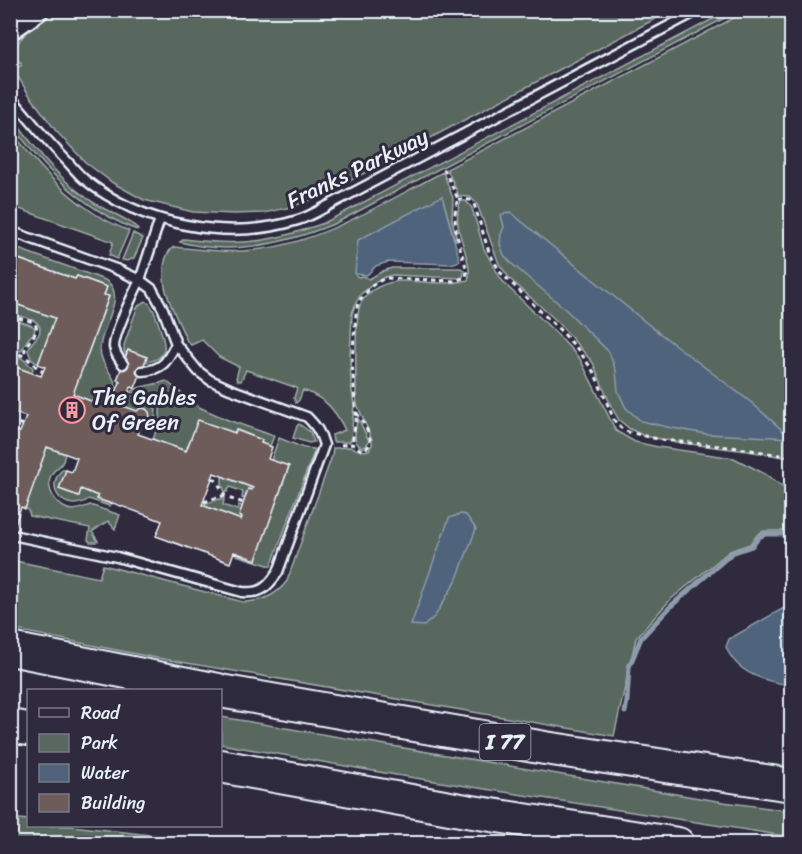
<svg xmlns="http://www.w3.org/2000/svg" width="802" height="854" viewBox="0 0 802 854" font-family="Sriracha,sans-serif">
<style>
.green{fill:#59675e;stroke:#a0acab;stroke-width:1.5}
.water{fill:#50637b;stroke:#8d9cad;stroke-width:1.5}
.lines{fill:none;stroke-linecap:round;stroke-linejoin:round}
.stream{stroke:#8d9cad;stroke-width:5}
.building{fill:#6d5c5a;stroke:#e8f1f8;stroke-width:1.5;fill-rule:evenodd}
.service-casing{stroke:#e8f1f8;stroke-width:13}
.tertiary-casing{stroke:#e8f1f8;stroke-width:26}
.motorway-casing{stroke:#e8f1f8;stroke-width:36}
.path{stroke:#e8f1f8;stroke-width:3;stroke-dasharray:4.5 4.5;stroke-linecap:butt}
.service{stroke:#2f2a3d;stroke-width:8}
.tertiary{stroke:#2f2a3d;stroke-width:21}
.motorway{stroke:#2f2a3d;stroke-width:32}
.labels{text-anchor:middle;stroke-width:6;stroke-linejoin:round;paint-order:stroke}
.shield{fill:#2f2a3d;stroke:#b0b5c0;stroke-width:1.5}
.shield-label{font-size:21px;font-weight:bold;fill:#e8f1f8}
.street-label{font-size:22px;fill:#e8f1f8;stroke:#2f2a3d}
.poi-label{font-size:22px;fill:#e8f1f8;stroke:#2f2a3d;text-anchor:start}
</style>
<rect width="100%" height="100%" fill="#2f2a3d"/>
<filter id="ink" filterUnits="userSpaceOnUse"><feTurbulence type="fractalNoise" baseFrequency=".0167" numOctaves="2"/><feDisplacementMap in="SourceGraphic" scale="12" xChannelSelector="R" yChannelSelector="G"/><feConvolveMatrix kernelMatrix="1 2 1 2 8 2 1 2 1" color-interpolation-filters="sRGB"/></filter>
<g filter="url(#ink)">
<path class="green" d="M 56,10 L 670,10 L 670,11 L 321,196 L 291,207 L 264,213 L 234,214 L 193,212 L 144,200 L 113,183 L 85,162 L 56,131 L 28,93 L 15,72 L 13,68 L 21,66 L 21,62 L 12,62 C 14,36 36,24 56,10 Z
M 728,11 L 738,11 L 336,223 C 288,243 232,256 180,242 L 184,239 C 215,243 247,245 278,237 C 294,234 309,228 324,223 Z
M 747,11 L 791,11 L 791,458 L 747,451 L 682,443 L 644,436 L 630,429 L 619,420 L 611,406 L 593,363 L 558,322 L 510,279 L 499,264 L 477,204 L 470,197 L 459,196 L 447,169 Z
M 10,115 C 36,149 61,184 99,206 C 109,212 134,221 138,230 C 129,228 121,223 113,219 C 77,200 50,174 25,142 C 19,134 10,125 10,115 Z
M 11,130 C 33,160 57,188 88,209 C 100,218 115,225 129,231 L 117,259 L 109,255 L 113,242 L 11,206 Z
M 443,172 L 453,198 L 452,220 L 456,235 L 455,241 L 442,197 L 355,274 L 358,277 L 364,276 L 369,279 L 383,271 L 392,268 L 461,268 L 464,271 L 463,277 L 459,278 L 393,275 L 385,277 L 376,282 L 361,294 L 355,305 L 352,314 L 350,357 L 351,384 L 354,405 L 351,440 L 349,442 L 333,442 L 332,435 L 345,430 C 334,408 326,399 303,390 L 299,400 L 296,403 L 294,398 L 297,388 L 246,370 L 241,381 L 238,381 L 236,378 L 239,367 L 219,357 L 202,340 L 191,345 L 187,341 C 180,325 169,304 165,287 C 163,275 162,254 174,247 C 196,249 220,253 243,251 C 316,247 379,205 443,172 Z
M 461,201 L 466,201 L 472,208 L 484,249 L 501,279 L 509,288 L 556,333 L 580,359 L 616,431 L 635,442 L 658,447 L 734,458 L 765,474 L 785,488 L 791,496 L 791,530 L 784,531 L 764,531 L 758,534 L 750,544 L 730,551 L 670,600 L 636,638 L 614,736 L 151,657 L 11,629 L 10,560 L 99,578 L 103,565 L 243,602 C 262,602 276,596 287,581 L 332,456 L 333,448 C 338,448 344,447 349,447 C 357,448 360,453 369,450 L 372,445 L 372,440 L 357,404 L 356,398 C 356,373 355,348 357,323 C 358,318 358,310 360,305 C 367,289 387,281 403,281 C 425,281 446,286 468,280 C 475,260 448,227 461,201 Z
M 133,233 L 143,238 L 134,258 L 128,261 L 122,260 Z
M 10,246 L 105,280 C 129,295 100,326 100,349 C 101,373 127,379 111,404 L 98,400 L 96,403 L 73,394 L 109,297 L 104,295 L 107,287 L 77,276 L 75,279 L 11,256 Z
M 146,301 C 153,306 155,314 158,322 C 164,340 173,359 145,362 L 128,350 L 126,354 L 124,351 L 124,345 L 137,308 L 140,304 Z
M 10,302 L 55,318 L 38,364 L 31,359 L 28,350 C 31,341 36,340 39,334 C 45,317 19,318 11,313 Z
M 10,319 C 18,322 29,322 35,328 L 34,333 L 28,339 L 21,351 L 11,350 Z
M 10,355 C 22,355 26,362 33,368 L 32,373 L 11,365 Z
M 166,381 L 199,407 L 228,420 L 274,436 L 270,446 L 261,443 L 262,440 L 237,430 L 235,433 L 186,451 L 153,440 L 160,418 L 160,408 C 152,398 143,396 131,392 C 141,384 155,386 166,381 Z
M 128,395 L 148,402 L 153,405 L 156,410 L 155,420 L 149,418 L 149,412 L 146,409 L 141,408 L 137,411 L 124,407 Z
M 358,418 L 369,441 L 366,446 L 363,448 C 351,443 355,429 358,418 Z
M 299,424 L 310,432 L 314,442 L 309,443 L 293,438 L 297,426 Z
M 279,438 L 304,448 L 314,449 L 314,452 L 271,566 L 236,555 L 237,553 L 256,559 L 289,467 L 271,460 Z
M 47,447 L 65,454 C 64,457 64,461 62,463 C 58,469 53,469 50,478 C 47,492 58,508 72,510 C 78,510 84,507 90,505 L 120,515 L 115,529 L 108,521 L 92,532 L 98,541 L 96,542 L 90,542 L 88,540 L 90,528 L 30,516 L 29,512 L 25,507 Z
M 62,470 L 66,470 L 59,489 L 78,496 L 81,489 L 98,496 L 97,499 L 110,504 L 109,506 L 89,499 C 65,515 43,488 62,470 Z
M 222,476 L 253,488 L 245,499 L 242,498 L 243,492 L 230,487 L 227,492 L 225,492 L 222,485 Z
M 219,499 L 224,500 L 223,505 L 237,510 L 239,505 L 242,506 L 241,520 L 202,505 Z
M 221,717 L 723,802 L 791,811 L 791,837 L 396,775 L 221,744 Z
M 10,818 L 28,820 L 28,826 L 72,826 L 219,843 L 11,843 Z"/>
<path class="water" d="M 442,196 L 460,261 L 451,264 L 388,262 L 376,266 L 367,275 L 355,274 L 358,240 Z
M 510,212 L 654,329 L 752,403 L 791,438 L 707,434 L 672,428 L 641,421 L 626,408 L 618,391 L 616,371 L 609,352 L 563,307 L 513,265 L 504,255 L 500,244 L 501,234 L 504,227 L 501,215 Z
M 461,514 L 466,515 L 476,529 L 456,581 L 435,616 L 424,626 L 411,625 L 449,518 Z
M 791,604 L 791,685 C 766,682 736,673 726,647 L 729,639 Z"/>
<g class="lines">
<path class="stream" d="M 625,712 L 627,701 L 629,667 L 641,638 L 672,605 L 732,553 L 752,546 L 759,537 L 765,534 L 784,534 L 792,532"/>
</g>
<path class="building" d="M 10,256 L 75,279 L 77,276 L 107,287 L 104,295 L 109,296 L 73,394 L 96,403 L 98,400 L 111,404 L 112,402 L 137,411 L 141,408 L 146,409 L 149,412 L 150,417 L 147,421 L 142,423 L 138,434 L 186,451 L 198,420 L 235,433 L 236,430 L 262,440 L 261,443 L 272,447 L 268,459 L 289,466 L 256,560 L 234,552 L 230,563 L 156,536 L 162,521 L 113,503 L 112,504 L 97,499 L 98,496 L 81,489 L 79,496 L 59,489 L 66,470 L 72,472 L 77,458 L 47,447 L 25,509 L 21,507 L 15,524 L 10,522 L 10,429 L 20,432 L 26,417 L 10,411 L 10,365 L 41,376 L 45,367 L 38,364 L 55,318 L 10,302 ZM 214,473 L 253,488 L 252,490 L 248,489 L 239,516 L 242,517 L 241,520 L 202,505 Z
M 128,350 L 147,357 L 135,388 L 131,387 L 124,407 L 112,403 L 120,382 L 117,380 Z"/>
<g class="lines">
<g class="service-casing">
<path id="service" d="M 10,96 C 28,118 45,139 65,159 C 71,165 77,173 84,179 C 141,225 228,242 298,220 C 311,216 323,208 335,202 L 699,10
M 10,231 L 116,269 L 140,280 C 133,295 114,332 114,347 C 115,354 119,359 123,364
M 142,371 C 163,370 167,361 176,344
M 12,535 L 117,557 L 242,592 C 261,594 267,588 278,572 L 324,445 C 321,433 316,426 307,417 L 230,389 L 210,380 L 198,371 L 176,344 L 163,309 L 152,289 L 140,280 L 160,219"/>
</g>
<g class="tertiary-casing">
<path id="tertiary" d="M 10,29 L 37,10"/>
</g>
<g class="motorway-casing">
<path id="motorway" d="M 10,649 L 218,690
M 220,691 L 545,748 L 792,785
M 10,726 L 28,729
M 220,766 L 466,811 L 678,844"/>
</g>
<path class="path" d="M 444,169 L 458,199
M 458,199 L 470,200 L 474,204 L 489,252 L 500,272 L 563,333 L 580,352 L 595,374 L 614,420 L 621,428 L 628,432 L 662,440 L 739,448 L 792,457
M 10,315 C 17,319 24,319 30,321 C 45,327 30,339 26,346 C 24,351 25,351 25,356
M 10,353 C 27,353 30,363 43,372
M 356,416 L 352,361 L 356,314 L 358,302 L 373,285 L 385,278 L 455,281 L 466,277 L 467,270 C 460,248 450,221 458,199
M 10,420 L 23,425
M 341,445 L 352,444 L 361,450 C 381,446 363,423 357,413 L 352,444
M 213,478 L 217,481 L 225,496
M 204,502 L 221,496 L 244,503"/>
<use href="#service" class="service"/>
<use href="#tertiary" class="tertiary"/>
<use href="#motorway" class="motorway"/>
</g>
</g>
<defs>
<g id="building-ring" transform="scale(1.35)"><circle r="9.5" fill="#2f2a3d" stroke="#ff9aa2" stroke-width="1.5"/><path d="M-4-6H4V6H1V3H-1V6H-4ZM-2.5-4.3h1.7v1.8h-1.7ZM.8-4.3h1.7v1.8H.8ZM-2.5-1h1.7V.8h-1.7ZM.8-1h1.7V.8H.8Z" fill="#ff9aa2"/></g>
</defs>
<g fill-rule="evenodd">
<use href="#building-ring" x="72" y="410"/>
</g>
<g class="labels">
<rect class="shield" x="479.5" y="724" width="51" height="36" rx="4.5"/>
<g class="shield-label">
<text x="505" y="749">I 77</text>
</g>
<g class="street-label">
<text transform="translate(357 168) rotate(-26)" y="8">Franks Parkway</text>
</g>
<g class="poi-label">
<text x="92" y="405">The Gables<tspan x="92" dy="25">Of Green</tspan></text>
</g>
</g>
<rect width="802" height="854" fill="none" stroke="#2f2a3d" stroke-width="36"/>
<rect x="18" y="18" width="766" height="818" fill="none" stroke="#e8f1f8" stroke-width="2" filter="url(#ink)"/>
<rect x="27" y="689" width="195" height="138" fill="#2f2a3d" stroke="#797a88" stroke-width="1.5"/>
<rect x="39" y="708" width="30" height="9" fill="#2f2a3d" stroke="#797a88" stroke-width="1.5"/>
<text x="81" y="719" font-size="18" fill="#e8f1f8">Road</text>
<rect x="39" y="734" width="30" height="18" fill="#59675e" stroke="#797a88" stroke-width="1.5"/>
<text x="81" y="749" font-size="18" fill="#e8f1f8">Park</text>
<rect x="39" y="764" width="30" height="18" fill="#50637b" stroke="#797a88" stroke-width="1.5"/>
<text x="81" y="779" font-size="18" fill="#e8f1f8">Water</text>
<rect x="39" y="794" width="30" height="18" fill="#6d5c5a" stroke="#797a88" stroke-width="1.5"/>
<text x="81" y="809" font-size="18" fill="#e8f1f8">Building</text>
</svg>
